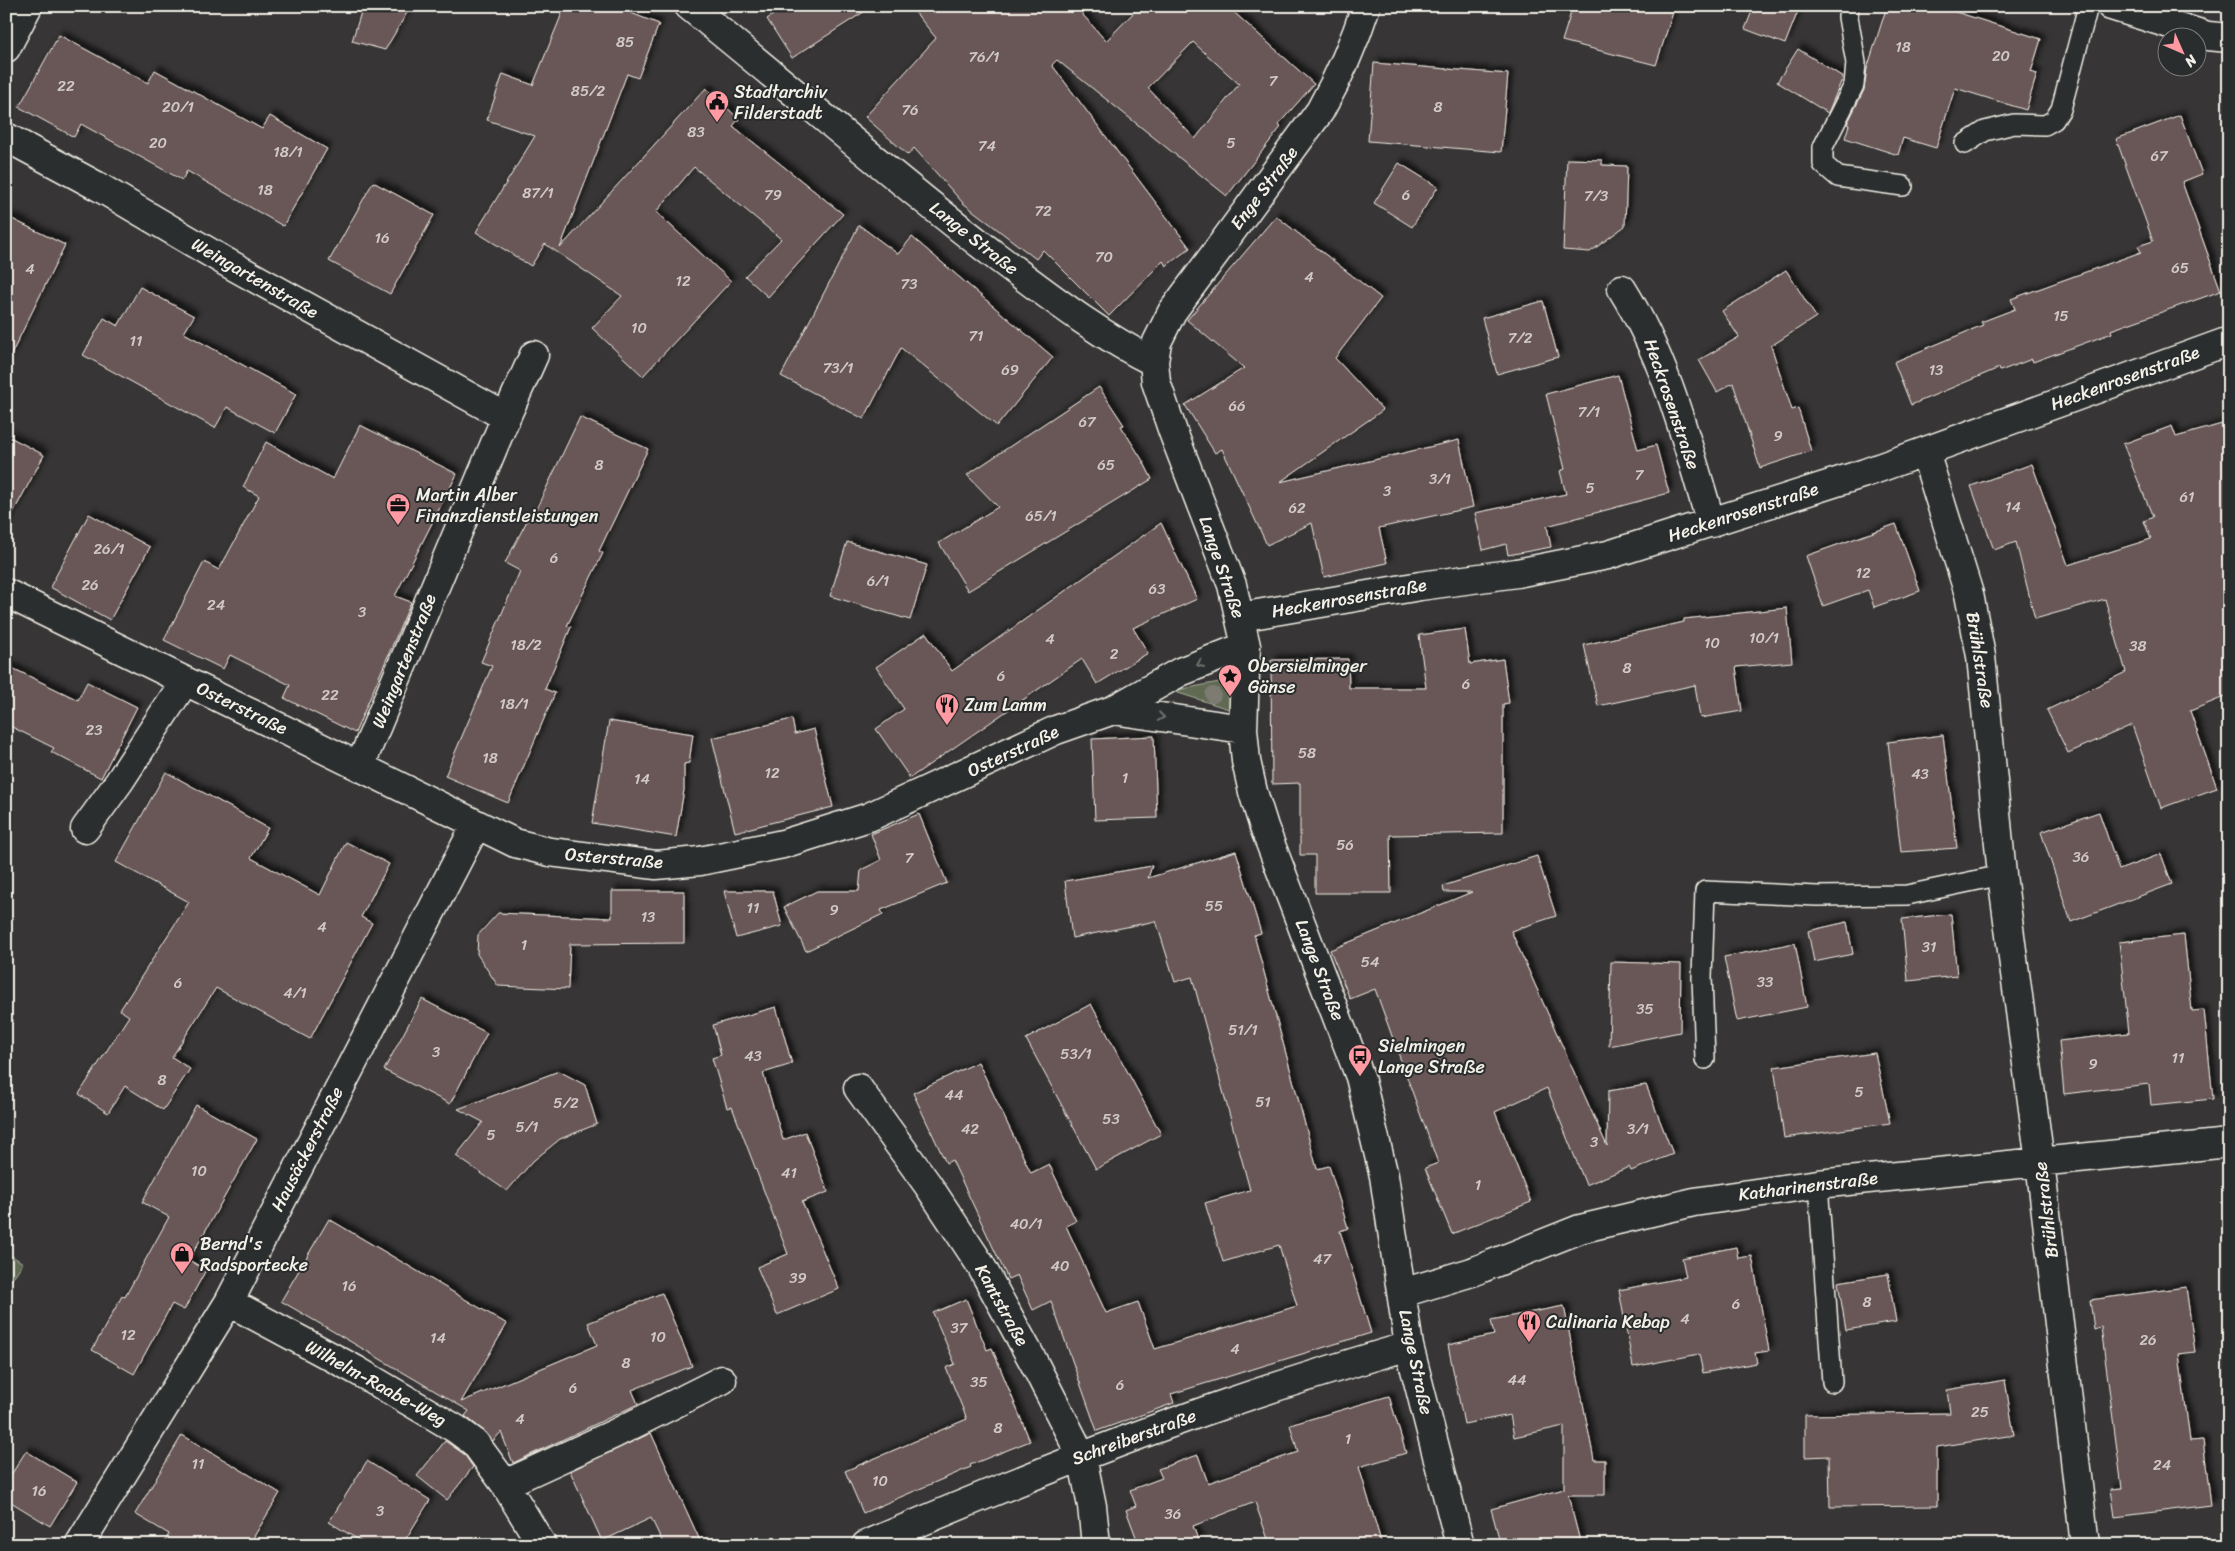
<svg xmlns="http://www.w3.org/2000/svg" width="2235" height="1551" viewBox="0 0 2235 1551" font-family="Sriracha,sans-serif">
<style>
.green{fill:#616b52;stroke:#aaae9d}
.building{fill:#695756;stroke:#f4f1e8;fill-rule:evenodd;filter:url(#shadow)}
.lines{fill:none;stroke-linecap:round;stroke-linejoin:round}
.lane-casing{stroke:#f4f1e8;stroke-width:22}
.street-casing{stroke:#f4f1e8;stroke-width:31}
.lane{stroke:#2a2d2e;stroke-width:19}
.street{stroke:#2a2d2e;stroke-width:28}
.tree{fill:#7b7b72}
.oneway{stroke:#71726f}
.labels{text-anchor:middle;stroke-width:4;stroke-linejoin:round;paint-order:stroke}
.number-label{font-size:15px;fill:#d1cac4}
.poi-label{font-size:18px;fill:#f4f1e8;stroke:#2a2d2e;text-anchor:start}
.street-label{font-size:18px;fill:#f4f1e8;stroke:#2a2d2e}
</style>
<defs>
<filter id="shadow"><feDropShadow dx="4.5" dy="-4.5" stdDeviation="2.5" flood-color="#0009"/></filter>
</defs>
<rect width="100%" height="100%" fill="#373536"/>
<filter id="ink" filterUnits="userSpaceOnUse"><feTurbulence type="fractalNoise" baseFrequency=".02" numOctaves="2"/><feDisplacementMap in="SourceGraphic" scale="10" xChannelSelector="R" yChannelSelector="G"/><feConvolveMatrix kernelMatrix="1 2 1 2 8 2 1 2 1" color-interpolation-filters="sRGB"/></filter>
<g filter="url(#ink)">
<path class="green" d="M 1235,679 L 1235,711 L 1172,691 Z
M 6,1252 L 23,1263 L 6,1288 Z"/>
<path class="building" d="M 363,6 L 411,6 L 385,50 L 352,41 Z
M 565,6 L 613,6 L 659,24 L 638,78 L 627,74 L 560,248 L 706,88 L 739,119 L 733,126 L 843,214 L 768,297 L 745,276 L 781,239 L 694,167 L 656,212 L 731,281 L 643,376 L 592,328 L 622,296 L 545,244 L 531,266 L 476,232 L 535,136 L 487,120 L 503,74 L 533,85 Z
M 786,6 L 873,6 L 792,58 L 767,19 Z
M 910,6 L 1075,6 L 1106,41 L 1140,6 L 1227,6 L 1314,84 L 1278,125 L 1281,127 L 1227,196 L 1057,60 L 1052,65 L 1190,248 L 1166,266 L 1163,261 L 1109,316 L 1043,250 L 1036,259 L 963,203 L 914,148 L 908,155 L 865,117 L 936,38 ZM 1193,42 L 1239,84 L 1195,139 L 1148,88 Z
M 1573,6 L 1675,6 L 1656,65 L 1562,41 Z
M 1754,6 L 1800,6 L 1785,44 L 1745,29 Z
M 1887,6 L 1937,6 L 2041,39 L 2031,72 L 2037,74 L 2026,110 L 1955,88 L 1936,148 L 1903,138 L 1898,155 L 1845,138 L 1849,125 L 1847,124 L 1864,90 L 1867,69 Z
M 59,35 L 148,83 L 155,70 L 262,129 L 270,116 L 327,149 L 283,226 L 187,171 L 182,180 L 81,124 L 74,137 L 19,107 Z
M 1798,49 L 1843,77 L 1828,113 L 1777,82 Z
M 1374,63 L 1508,74 L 1501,152 L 1368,141 Z
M 2180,115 L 2202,174 L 2182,182 L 2221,291 L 2111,330 L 2112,333 L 2033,362 L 2032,359 L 2000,371 L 1999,368 L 1911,405 L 1894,362 L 1983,325 L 1981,322 L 2015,309 L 2011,299 L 2141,252 L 2138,246 L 2153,241 L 2116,139 Z
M 1567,159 L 1602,160 L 1602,165 L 1627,166 L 1625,226 L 1590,252 L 1563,250 Z
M 1399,163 L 1438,187 L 1412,227 L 1374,203 Z
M 373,182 L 434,215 L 390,294 L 329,261 Z
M 6,216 L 65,245 L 6,365 Z
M 1276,216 L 1381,298 L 1335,358 L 1383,410 L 1280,482 L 1459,440 L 1473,507 L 1379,528 L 1387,563 L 1324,577 L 1312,523 L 1267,545 L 1222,449 L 1215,453 L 1185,405 L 1244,368 L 1187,320 Z
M 859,225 L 898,254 L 912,237 L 1053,357 L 997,426 L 901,348 L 864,419 L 781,376 Z
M 1786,270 L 1816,317 L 1771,346 L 1792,410 L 1798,408 L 1811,451 L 1760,468 L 1733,383 L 1717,392 L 1699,360 L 1739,337 L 1722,311 Z
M 140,287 L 194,316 L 184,333 L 296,394 L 275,433 L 227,407 L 215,428 L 83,355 L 104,318 L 118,326 Z
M 1543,301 L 1558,357 L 1497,374 L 1482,318 Z
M 1618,375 L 1638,450 L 1656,445 L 1669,493 L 1547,526 L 1551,547 L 1508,555 L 1506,544 L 1483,550 L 1475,513 L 1566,494 L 1560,471 L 1565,469 L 1546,394 Z
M 1099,387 L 1124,425 L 1121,426 L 1143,461 L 1152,479 L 968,591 L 939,543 L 998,507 L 967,475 Z
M 580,417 L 648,449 L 599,551 L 603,553 L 567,626 L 571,627 L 545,689 L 555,693 L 508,803 L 445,776 L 492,666 L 481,662 L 520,571 L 505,563 L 529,517 L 532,518 Z
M 2229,422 L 2229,695 L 2190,711 L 2217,788 L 2161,808 L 2132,725 L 2068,753 L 2047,710 L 2126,672 L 2105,599 L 2035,619 L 2016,542 L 1994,550 L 1971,486 L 2032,464 L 2068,565 L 2151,539 L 2144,521 L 2153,517 L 2123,444 L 2172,426 L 2176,437 Z
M 360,425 L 457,474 L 395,596 L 411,602 L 355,733 L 284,698 L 290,685 L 230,655 L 223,669 L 164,640 L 204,562 L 219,570 L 259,496 L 243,487 L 266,442 L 333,479 Z
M 6,435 L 44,455 L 6,526 Z
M 89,514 L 150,547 L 110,620 L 50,587 Z
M 1161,523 L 1197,599 L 1133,628 L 1148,653 L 1097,684 L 1082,659 L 910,778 L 876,729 L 904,709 L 876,667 L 926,633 L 952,671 Z
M 1896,524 L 1920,591 L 1874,607 L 1868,590 L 1823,606 L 1806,556 Z
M 847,542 L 927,565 L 910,620 L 830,596 Z
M 1787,608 L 1792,662 L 1736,667 L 1742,711 L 1700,718 L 1695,685 L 1598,706 L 1584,645 L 1684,622 L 1684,619 Z
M 1465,629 L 1470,664 L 1503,659 L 1509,703 L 1503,704 L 1503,833 L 1390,835 L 1391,893 L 1315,893 L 1315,855 L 1300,855 L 1300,783 L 1272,784 L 1271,660 L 1348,659 L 1349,688 L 1426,688 L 1419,635 Z
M 6,665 L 78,700 L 87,682 L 137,707 L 101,778 L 51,752 L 54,748 L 6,724 Z
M 792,719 L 795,734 L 814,729 L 833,807 L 735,832 L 712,738 Z
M 609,721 L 693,734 L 689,763 L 684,764 L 684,790 L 676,837 L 592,823 Z
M 1943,735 L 1957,848 L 1901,852 L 1888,742 Z
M 1154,736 L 1157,818 L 1095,820 L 1092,739 Z
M 166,772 L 268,828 L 251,858 L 320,895 L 346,842 L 389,864 L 361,917 L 372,923 L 310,1039 L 216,988 L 172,1057 L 190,1069 L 163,1110 L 125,1086 L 108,1113 L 79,1094 L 129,1016 L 120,1010 L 189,902 L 116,862 Z
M 2099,812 L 2119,870 L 2161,854 L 2172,884 L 2071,922 L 2041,832 Z
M 919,814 L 947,883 L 881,910 L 883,914 L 806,951 L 784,907 L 817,891 L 859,891 L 861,870 L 881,860 L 871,834 Z
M 1236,851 L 1261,933 L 1254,935 L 1317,1169 L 1329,1166 L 1348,1228 L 1340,1231 L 1371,1333 L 1171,1394 L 1174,1403 L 1097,1431 L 1051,1301 L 1033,1310 L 1017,1275 L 1008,1279 L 952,1160 L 946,1163 L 913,1093 L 978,1062 L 1031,1173 L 1049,1164 L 1076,1221 L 1066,1226 L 1106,1313 L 1138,1302 L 1155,1349 L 1297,1306 L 1279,1245 L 1223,1262 L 1205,1203 L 1250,1190 L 1192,977 L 1175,982 L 1156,921 L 1072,938 L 1065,881 L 1152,866 L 1148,878 Z
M 1537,856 L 1556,916 L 1511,931 L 1607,1146 L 1608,1091 L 1646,1085 L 1673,1154 L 1631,1171 L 1629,1167 L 1586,1185 L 1547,1088 L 1495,1112 L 1531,1202 L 1452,1234 L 1425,1168 L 1438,1163 L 1375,989 L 1350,999 L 1330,950 L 1472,892 L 1444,892 L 1443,886 Z
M 612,891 L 684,891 L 684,943 L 570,944 L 568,989 L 498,986 L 477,954 L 478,935 L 498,913 L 612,918 Z
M 724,891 L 773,891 L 782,926 L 736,938 Z
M 1951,914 L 1957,976 L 1908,981 L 1902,919 Z
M 1847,922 L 1853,954 L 1814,962 L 1808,931 Z
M 2184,935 L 2192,1011 L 2204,1010 L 2213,1099 L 2151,1105 L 2149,1084 L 2064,1094 L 2059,1041 L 2129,1033 L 2119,942 Z
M 1795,943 L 1807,1007 L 1737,1021 L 1724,957 Z
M 1611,962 L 1681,964 L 1680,1032 L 1609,1046 Z
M 422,999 L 487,1033 L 450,1104 L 384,1070 Z
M 1091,1004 L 1161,1134 L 1096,1169 L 1026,1039 Z
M 776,1007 L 792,1064 L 763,1073 L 783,1140 L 805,1132 L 828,1192 L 802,1202 L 839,1289 L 777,1315 L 757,1267 L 788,1254 L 732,1107 L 727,1108 L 712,1058 L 721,1055 L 713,1025 Z
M 1875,1053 L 1890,1123 L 1784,1138 L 1774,1067 Z
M 559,1071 L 585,1085 L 597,1124 L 560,1139 L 533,1161 L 507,1191 L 456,1156 L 483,1122 L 458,1109 Z
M 196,1105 L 257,1139 L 189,1260 L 206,1270 L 184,1310 L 172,1304 L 134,1374 L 92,1350 L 122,1296 L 125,1297 L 169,1217 L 142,1202 Z
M 329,1219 L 507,1324 L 461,1402 L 597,1345 L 588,1323 L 662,1293 L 692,1366 L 632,1390 L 638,1404 L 513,1463 L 501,1432 L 493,1441 L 484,1431 L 465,1416 L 469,1411 L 281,1301 Z
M 1736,1247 L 1738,1258 L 1752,1256 L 1769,1351 L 1755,1353 L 1757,1363 L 1703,1373 L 1699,1354 L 1633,1367 L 1619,1290 L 1686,1277 L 1682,1258 Z
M 1888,1274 L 1896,1322 L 1846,1330 L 1838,1282 Z
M 2186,1287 L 2195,1352 L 2179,1354 L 2190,1441 L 2203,1440 L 2211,1505 L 2115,1517 L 2111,1489 L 2122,1488 L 2101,1327 L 2094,1329 L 2090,1300 Z
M 966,1299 L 987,1350 L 992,1348 L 1030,1441 L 970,1465 L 971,1467 L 863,1513 L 845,1471 L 967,1419 L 946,1368 L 955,1364 L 933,1313 Z
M 1564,1306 L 1594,1460 L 1605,1460 L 1605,1495 L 1568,1495 L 1581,1545 L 1501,1545 L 1491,1509 L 1564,1489 L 1564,1426 L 1514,1437 L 1510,1415 L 1464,1424 L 1448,1345 L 1494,1335 L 1491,1320 Z
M 2005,1380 L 2014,1435 L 1937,1447 L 1937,1506 L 1830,1507 L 1829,1456 L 1805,1457 L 1805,1415 L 1950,1413 L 1947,1390 Z
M 1389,1396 L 1406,1453 L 1359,1467 L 1382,1545 L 1270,1545 L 1255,1502 L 1193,1526 L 1200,1545 L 1139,1545 L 1126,1510 L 1136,1506 L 1130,1490 L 1162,1478 L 1158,1469 L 1198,1455 L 1208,1483 L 1298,1452 L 1290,1425 Z
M 651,1433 L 702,1545 L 664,1545 L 651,1518 L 602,1541 L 570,1471 Z
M 182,1435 L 280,1493 L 249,1545 L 163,1545 L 169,1534 L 135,1514 Z
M 445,1441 L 464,1454 L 473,1467 L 447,1500 L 417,1476 Z
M 26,1451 L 77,1482 L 50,1526 L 6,1499 L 6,1483 Z
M 367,1461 L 430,1500 L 402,1545 L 367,1545 L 329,1522 Z"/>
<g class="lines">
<g class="lane-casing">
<path id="lane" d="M 1849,6 L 1848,17 L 1856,63 L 1854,85 L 1823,147 L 1823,164 L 1838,177 L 1903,186
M 1965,144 L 1985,131 L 2014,124 L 2045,125 L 2054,120 L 2061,109 L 2088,6
M 1705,1059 L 1702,977 L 1705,891 L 1817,896 L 1907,895 L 2002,875
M 1818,1184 L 1832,1382"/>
</g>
<g class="street-casing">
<path id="street" d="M 689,6 C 792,89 892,177 997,257 C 1048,295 1097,334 1154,362
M 1366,6 C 1354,44 1339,77 1320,111 L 1172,312 L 1157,342 L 1154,362 L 1156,382 L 1173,432 L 1232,585 L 1246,646 L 1243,729 L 1246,761 L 1253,792 L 1264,827 L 1360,1077 L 1384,1176 L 1409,1346 L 1460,1545
M 2111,6 L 2208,36 L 2229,38
M 6,48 L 28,6
M 6,137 L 99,187 L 226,262 L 506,417 L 360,766
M 1622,289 C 1667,361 1687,443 1711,523
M 506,417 L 534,355
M 1925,452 L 1969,594 L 1981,656 L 2002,875 L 2040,1162 L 2085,1545
M 6,593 L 515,843 L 550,852 L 656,865 L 700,861 L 783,844 L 869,817 L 1056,730 L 1113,710 L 1180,672 L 1246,646
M 1240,617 L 1420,586 L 1517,573 L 1608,555 L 1865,473 L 2229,341
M 1113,710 L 1243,729
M 85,829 L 119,782 L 185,681
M 858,1088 L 928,1185 L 980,1264 L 1033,1361 L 1082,1457 L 1092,1506 L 1096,1545
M 1402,1293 L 1472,1272 L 1580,1229 L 1694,1202 L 1818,1184 L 2229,1143
M 229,1302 L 356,1370 L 456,1429 L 475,1443 L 505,1484 L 614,1434 L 722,1380
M 505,1484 L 542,1545
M 79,1545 L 229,1302 L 476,825
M 866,1545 C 985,1494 1106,1445 1228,1403 C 1288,1382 1348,1364 1409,1346"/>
</g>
<use href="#lane" class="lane"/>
<use href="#street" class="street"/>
</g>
<circle class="tree" cx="1213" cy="695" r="8"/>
<defs><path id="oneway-chevron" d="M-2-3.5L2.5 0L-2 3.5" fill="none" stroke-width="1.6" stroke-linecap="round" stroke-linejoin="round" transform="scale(1.25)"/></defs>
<g class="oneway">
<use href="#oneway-chevron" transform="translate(1200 664) rotate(157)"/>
<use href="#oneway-chevron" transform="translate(1161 717) rotate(8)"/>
</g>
</g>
<defs>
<g id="civic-pin" transform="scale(1.25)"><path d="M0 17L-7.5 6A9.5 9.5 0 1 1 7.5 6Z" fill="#ff9aa2" stroke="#2a2d2e"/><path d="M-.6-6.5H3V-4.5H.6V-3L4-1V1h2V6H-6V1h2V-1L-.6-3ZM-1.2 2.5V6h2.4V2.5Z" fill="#111"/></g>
<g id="office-pin" transform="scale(1.25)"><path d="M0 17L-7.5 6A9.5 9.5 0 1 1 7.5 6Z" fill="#ff9aa2" stroke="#2a2d2e"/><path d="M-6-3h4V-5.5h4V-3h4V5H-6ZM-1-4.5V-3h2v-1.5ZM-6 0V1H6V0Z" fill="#111"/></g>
<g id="sight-pin" transform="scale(1.25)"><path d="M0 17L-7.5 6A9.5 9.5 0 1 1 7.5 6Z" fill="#ff9aa2" stroke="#2a2d2e"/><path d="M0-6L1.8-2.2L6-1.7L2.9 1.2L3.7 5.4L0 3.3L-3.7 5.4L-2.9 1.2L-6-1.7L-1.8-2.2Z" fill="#111"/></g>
<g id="restaurant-pin" transform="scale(1.25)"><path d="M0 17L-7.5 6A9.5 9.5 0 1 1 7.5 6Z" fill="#ff9aa2" stroke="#2a2d2e"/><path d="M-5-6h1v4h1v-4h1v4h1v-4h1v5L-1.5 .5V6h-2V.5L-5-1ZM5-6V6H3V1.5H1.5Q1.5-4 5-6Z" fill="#111"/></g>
<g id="bus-pin" transform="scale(1.25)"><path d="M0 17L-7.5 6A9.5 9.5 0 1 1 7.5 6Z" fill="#ff9aa2" stroke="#2a2d2e"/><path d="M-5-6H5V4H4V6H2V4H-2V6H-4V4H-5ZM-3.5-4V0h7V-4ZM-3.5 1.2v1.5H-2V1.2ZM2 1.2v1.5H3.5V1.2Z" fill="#111"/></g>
<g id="shop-pin" transform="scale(1.25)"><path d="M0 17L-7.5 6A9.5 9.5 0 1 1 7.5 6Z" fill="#ff9aa2" stroke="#2a2d2e"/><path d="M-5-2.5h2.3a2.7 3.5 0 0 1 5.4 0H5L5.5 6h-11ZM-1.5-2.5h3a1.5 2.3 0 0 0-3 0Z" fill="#111"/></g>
</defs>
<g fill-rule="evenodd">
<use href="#civic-pin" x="717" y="102"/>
<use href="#office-pin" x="398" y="505"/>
<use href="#sight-pin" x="1230" y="676"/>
<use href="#restaurant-pin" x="947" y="705"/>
<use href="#bus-pin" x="1360" y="1056"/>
<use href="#shop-pin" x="182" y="1254"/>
<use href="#restaurant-pin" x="1529" y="1322"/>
</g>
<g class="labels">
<g class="number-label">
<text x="625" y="47">85</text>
<text x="1903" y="52">18</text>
<text x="2001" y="61">20</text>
<text x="984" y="62">76/1</text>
<text x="1273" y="86">7</text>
<text x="66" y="91">22</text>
<text x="588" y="96">85/2</text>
<text x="178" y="112">20/1</text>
<text x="1438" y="112">8</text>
<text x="910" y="115">76</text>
<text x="696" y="137">83</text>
<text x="158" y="148">20</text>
<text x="1231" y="148">5</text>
<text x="987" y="151">74</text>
<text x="288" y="157">18/1</text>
<text x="2159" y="161">67</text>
<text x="265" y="195">18</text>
<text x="538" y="198">87/1</text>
<text x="773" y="200">79</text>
<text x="1406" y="200">6</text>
<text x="1596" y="201">7/3</text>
<text x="1043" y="216">72</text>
<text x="382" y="243">16</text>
<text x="1104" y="262">70</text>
<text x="2180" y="273">65</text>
<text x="30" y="274">4</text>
<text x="1309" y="282">4</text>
<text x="683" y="286">12</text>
<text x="909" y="289">73</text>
<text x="2061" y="321">15</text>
<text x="639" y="333">10</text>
<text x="976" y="341">71</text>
<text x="1520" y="343">7/2</text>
<text x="136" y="346">11</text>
<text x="838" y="373">73/1</text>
<text x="1010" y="375">69</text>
<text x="1936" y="375">13</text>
<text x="1237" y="411">66</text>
<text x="1589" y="417">7/1</text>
<text x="1087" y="427">67</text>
<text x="1778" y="441">9</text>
<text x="599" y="470">8</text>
<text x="1106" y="470">65</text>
<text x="1639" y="480">7</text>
<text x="1440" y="484">3/1</text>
<text x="1590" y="493">5</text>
<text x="1387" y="496">3</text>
<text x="2187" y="502">61</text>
<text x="2013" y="512">14</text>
<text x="1297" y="513">62</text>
<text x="1041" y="521">65/1</text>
<text x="109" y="554">26/1</text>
<text x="554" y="563">6</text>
<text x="1863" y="578">12</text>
<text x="878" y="586">6/1</text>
<text x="90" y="590">26</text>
<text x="1157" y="594">63</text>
<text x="216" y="610">24</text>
<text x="362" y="617">3</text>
<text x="1764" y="643">10/1</text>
<text x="1050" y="644">4</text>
<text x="1712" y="648">10</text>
<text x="526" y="650">18/2</text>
<text x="2138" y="651">38</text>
<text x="1114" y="659">2</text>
<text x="1627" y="673">8</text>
<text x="1001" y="681">6</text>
<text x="1466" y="689">6</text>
<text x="330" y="700">22</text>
<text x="514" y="709">18/1</text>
<text x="94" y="735">23</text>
<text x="1307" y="758">58</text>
<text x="490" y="763">18</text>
<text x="772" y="778">12</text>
<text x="1920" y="779">43</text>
<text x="1125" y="783">1</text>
<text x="642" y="784">14</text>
<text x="1345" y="850">56</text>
<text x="2081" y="862">36</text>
<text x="909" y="863">7</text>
<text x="1214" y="911">55</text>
<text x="753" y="913">11</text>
<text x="834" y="915">9</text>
<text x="648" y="922">13</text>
<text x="322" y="932">4</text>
<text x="524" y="950">1</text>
<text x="1929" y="952">31</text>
<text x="1370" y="967">54</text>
<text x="1765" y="987">33</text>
<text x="178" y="988">6</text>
<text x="295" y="998">4/1</text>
<text x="1645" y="1014">35</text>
<text x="1243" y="1035">51/1</text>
<text x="436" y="1057">3</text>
<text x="1076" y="1059">53/1</text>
<text x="753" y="1061">43</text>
<text x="2178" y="1063">11</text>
<text x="2093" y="1069">9</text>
<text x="162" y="1085">8</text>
<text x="1859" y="1097">5</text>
<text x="954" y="1100">44</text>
<text x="1263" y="1107">51</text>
<text x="566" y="1108">5/2</text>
<text x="1111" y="1124">53</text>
<text x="527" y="1132">5/1</text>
<text x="970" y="1134">42</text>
<text x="1638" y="1134">3/1</text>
<text x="491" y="1140">5</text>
<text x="1594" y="1147">3</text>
<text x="199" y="1176">10</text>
<text x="789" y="1178">41</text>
<text x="1478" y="1190">1</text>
<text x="1026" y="1229">40/1</text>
<text x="1322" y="1264">47</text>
<text x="1060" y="1271">40</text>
<text x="798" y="1283">39</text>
<text x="349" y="1291">16</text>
<text x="1867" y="1307">8</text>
<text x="1736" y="1309">6</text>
<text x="1685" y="1324">4</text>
<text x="959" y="1333">37</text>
<text x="128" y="1340">12</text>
<text x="658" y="1342">10</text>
<text x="438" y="1343">14</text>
<text x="2148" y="1345">26</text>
<text x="1235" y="1354">4</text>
<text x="626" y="1368">8</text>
<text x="1517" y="1385">44</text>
<text x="979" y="1387">35</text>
<text x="1120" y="1390">6</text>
<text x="573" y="1393">6</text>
<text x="1980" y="1417">25</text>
<text x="520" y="1424">4</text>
<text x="998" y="1433">8</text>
<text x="1348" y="1444">1</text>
<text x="198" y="1469">11</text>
<text x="2162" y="1470">24</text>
<text x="880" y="1486">10</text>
<text x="39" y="1496">16</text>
<text x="380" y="1516">3</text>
<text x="1173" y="1519">36</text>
</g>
<g class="poi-label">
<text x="734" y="98">Stadtarchiv<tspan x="734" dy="21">Filderstadt</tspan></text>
<text x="416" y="501">Martin Alber<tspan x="416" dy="21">Finanzdienstleistungen</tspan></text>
<text x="1248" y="672">Obersielminger<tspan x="1248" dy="21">Gänse</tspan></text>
<text x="964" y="711">Zum Lamm</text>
<text x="1378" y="1052">Sielmingen<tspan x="1378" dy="21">Lange Straße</tspan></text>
<text x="200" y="1250">Bernd's<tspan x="200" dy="21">Radsportecke</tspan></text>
<text x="1546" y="1328">Culinaria Kebap</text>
</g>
<g class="street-label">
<text transform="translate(1264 188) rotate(-53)" y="6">Enge Straße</text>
<text transform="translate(974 238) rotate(38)" y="6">Lange Straße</text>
<text transform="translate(255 278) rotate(30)" y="6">Weingartenstraße</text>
<text transform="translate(2125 378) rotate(-20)" y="6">Heckenrosenstraße</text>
<text transform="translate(1672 404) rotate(71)" y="6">Heckrosenstraße</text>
<text transform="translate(1743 512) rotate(-18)" y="6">Heckenrosenstraße</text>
<text transform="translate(1222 567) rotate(71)" y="6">Lange Straße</text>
<text transform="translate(1349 598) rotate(-10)" y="6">Heckenrosenstraße</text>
<text transform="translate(1980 660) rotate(81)" y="6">Brühlstraße</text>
<text transform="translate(404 661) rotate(-68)" y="6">Weingartenstraße</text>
<text transform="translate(242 708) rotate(26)" y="6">Osterstraße</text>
<text transform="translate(1013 751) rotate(-25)" y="6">Osterstraße</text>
<text transform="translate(614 858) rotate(5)" y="6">Osterstraße</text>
<text transform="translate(1320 970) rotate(69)" y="6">Lange Straße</text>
<text transform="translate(307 1149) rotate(-63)" y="6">Hausäckerstraße</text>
<text transform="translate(1808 1186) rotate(-7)" y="6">Katharinenstraße</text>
<text transform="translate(2046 1210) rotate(-97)" y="6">Brühlstraße</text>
<text transform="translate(1002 1305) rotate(61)" y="6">Kantstraße</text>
<text transform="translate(1416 1362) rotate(78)" y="6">Lange Straße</text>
<text transform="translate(376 1383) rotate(29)" y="6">Wilhelm-Raabe-Weg</text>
<text transform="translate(1134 1437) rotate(-20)" y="6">Schreiberstraße</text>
</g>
</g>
<rect width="2235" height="1551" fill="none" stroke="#2a2d2e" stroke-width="25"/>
<rect x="12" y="12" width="2210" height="1526" fill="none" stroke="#f4f1e8" stroke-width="2" filter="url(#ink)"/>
<g transform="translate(2182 52) rotate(135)"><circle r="24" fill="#2a2d2e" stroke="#7b7b78"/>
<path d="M0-4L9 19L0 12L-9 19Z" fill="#ff9aa2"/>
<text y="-8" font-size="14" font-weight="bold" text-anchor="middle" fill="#f4f1e8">N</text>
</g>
</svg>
